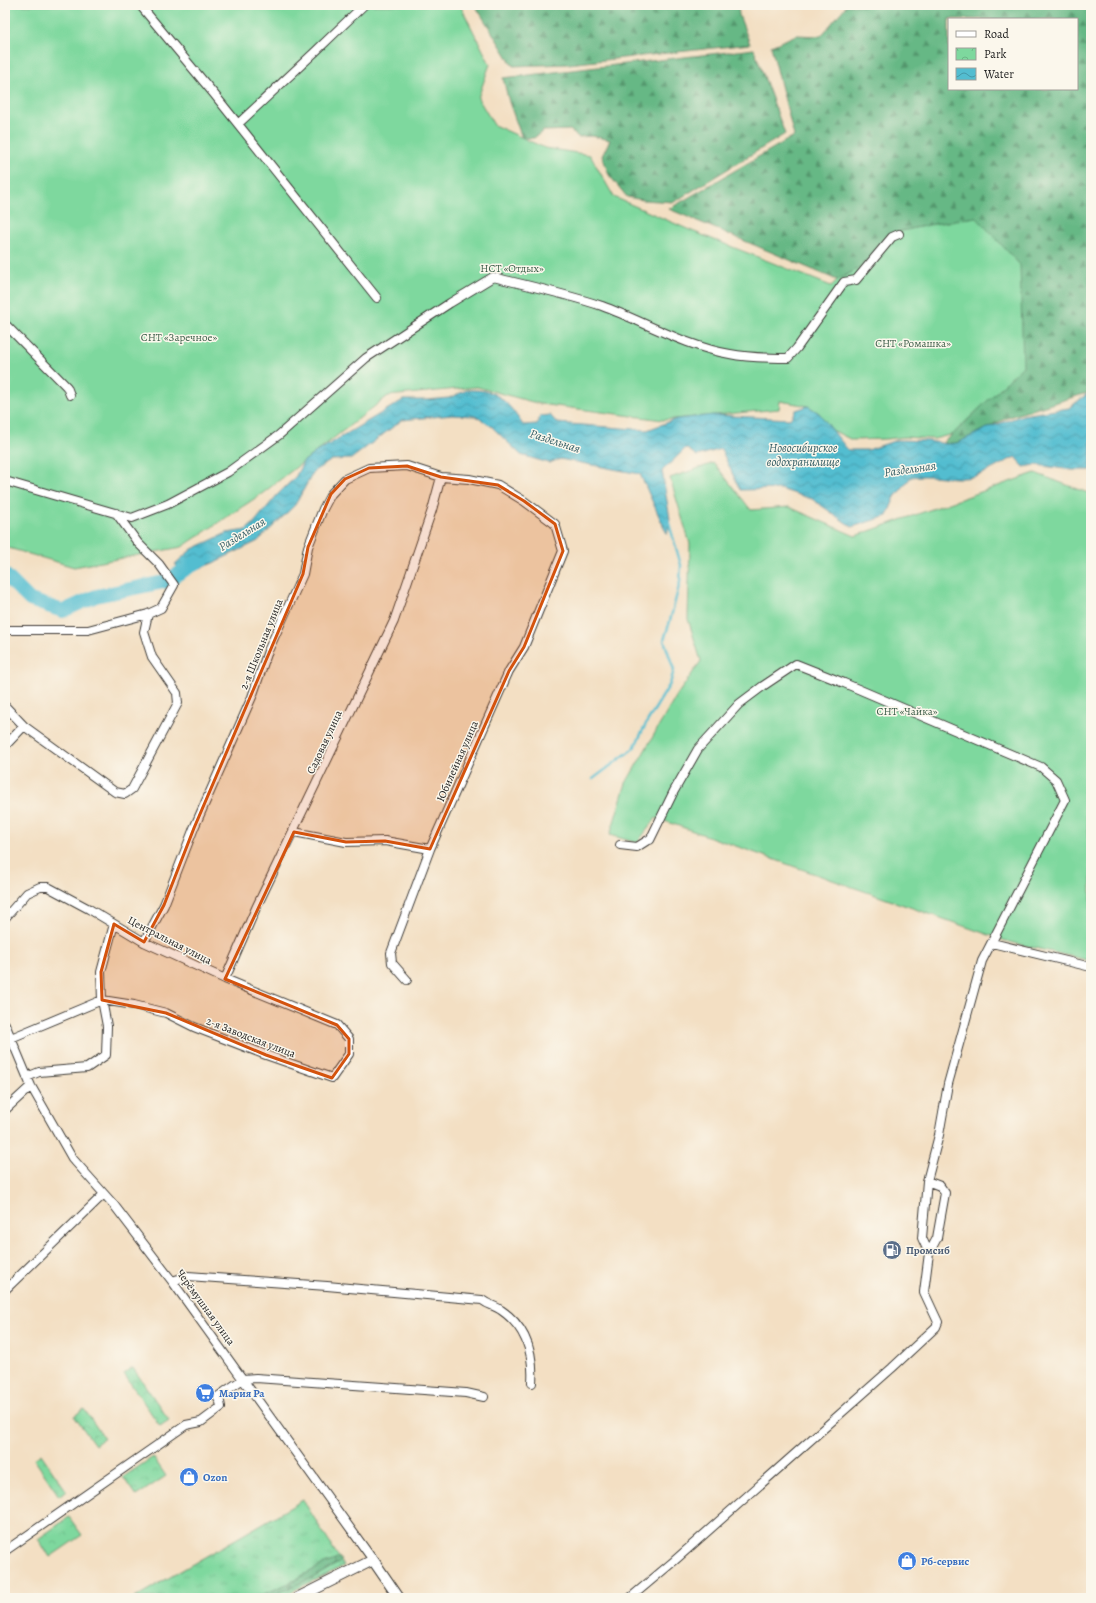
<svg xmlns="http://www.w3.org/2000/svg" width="1096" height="1603" viewBox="0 0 1096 1603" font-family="Alegreya,serif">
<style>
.grass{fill:url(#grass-tufts);stroke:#4d7a5d}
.forest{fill:url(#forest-firs);stroke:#416a50;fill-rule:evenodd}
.park{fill:url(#park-crowns);stroke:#4d7a5d}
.garden{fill:#7ed89e;stroke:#4d7a5d}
.water{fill:url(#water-waves);stroke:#386c76}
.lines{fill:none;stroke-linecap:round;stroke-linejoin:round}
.stream{stroke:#53bdd0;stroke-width:2.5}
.river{stroke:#53bdd0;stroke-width:14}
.minor-casing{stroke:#3c3935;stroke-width:10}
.tertiary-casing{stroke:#3c3935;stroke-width:12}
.minor{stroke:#fff;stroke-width:8}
.tertiary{stroke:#fff;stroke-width:10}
.marked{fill:#d4530e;fill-opacity:0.2;stroke:#d4530e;stroke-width:3;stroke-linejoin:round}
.labels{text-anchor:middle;stroke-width:3;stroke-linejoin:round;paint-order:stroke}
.park-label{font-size:11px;fill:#3e5e4a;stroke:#fbf7ec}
.street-label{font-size:11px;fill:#1c1c1c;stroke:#fbf7ec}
.service-label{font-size:11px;font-weight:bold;fill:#4e5e75;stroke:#fbf7ec;text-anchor:start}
.shop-label{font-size:11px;font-weight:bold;fill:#366cbe;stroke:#fbf7ec;text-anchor:start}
.water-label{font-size:12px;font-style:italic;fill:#325c64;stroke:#fbf7ec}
</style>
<defs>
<pattern id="grass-tufts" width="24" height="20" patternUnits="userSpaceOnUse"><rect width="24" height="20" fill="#7ed89e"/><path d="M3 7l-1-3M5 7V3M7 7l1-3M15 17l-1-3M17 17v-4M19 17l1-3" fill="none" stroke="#6cb988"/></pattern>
<pattern id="forest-firs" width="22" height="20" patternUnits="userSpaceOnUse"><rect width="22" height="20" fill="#66b885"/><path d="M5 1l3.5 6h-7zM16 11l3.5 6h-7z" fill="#53956c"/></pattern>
<pattern id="park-crowns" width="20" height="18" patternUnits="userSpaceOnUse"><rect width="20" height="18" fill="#7ed89e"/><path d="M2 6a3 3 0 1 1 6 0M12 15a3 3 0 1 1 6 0" fill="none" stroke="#6cb988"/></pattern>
<pattern id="water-waves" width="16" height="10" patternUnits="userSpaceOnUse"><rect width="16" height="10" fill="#53bdd0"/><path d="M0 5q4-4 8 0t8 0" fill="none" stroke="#4499a8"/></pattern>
</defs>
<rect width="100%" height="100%" fill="#fbf7ec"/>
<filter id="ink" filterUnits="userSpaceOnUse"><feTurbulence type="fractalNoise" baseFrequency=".025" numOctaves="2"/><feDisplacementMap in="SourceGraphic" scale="8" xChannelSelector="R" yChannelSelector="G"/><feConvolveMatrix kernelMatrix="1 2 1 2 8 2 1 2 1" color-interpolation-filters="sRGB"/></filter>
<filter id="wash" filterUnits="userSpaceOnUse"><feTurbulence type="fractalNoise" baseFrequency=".012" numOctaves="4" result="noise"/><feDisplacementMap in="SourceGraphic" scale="16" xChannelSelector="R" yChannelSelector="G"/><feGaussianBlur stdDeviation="0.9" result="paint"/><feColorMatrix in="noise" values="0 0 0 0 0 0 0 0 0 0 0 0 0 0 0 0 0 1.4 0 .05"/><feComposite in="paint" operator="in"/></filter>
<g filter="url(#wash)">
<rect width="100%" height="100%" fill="#f3dfc3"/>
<path class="grass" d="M 303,1500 L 344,1566 L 278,1598 L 134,1598 Z"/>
<path class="forest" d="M 475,5 L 738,5 L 739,15 L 750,44 L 568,64 L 513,66 Z
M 847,5 L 1091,5 L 1090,392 L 1009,417 L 957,443 L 947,444 L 943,442 L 953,434 L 1023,366 L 976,217 L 929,225 L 893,233 L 858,269 L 837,280 L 669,209 L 794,136 L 771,46 L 796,35 L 821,36 ZM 949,19 L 1077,19 L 1077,89 L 949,89 Z
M 754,49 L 785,134 L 674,202 L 643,200 L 627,197 L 609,175 L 602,156 L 610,140 L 592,136 L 578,137 L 570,130 L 543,131 L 534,138 L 522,138 L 509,102 L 503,78 Z
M 1091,766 L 1091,857 L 1084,791 Z
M 340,1558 L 342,1560 L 340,1562 L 313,1578 L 267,1598 L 255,1598 L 289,1583 L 322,1565 Z"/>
<path class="park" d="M 133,1368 L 169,1420 L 160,1426 L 124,1374 Z
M 84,1409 L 104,1438 L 95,1445 L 74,1416 Z
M 41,1454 L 66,1490 L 59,1496 L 34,1459 Z
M 153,1457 L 166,1476 L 136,1496 L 123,1477 Z
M 69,1517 L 82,1535 L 50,1557 L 38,1539 Z"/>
<path class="garden" d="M 5,5 L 460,5 L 490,64 L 478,98 L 494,125 L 545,148 L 590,155 L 614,197 L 692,231 L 831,286 L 837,280 L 858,269 L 893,233 L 929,225 L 976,217 L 1020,265 L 1023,366 L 953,434 L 934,439 L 905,437 L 886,439 L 852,440 L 832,430 L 819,413 L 808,406 L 780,401 L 779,409 L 663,420 L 540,404 L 477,387 L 388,396 L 263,493 L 182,547 L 74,567 L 5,547 Z
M 714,463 L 751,510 L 789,507 L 855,536 L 1035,473 L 1091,494 L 1091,766 L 1084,791 L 1091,857 L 1091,961 L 1009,942 L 656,818 L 637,843 L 610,835 L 626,783 L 677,695 L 701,661 L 688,619 L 690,544 L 670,478 Z"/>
<path class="water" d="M 467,390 C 474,390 483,390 489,392 C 505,397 514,412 523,425 L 537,424 L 540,416 L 550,415 L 557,423 L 647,430 L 677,419 L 713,415 L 790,419 L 796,410 L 808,406 L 819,413 L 848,450 L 868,450 L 897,440 L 928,441 L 947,444 L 957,443 L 987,428 L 1023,415 L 1069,408 L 1091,391 L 1091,470 L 1072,470 L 1036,465 L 1024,467 L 1015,457 C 998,465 979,479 960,478 C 943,478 929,474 911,477 L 895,497 L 887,516 L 852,527 L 812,499 L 780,489 L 740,490 L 721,449 L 697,456 L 686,448 L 662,471 L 670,519 L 667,534 L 640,474 L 560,459 L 549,463 L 521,455 L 491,426 L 475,416 L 452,415 L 402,420 L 351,459 L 332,460 L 314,471 L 295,505 L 258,541 L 213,563 L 195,570 L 182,572 L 175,564 L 192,549 L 227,533 L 246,530 L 253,524 L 278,494 L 296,476 L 303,462 L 316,452 L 388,409 L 403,400 L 426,400 L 449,398 Z"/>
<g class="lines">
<path class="stream" d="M 593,779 L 634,748 L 647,722 L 670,684 L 674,670 L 664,640 L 670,621 L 680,582 L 681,565 L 668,520"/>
<path class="river" d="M 5,575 L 30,600 L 63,611 L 96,596 L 164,582 L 198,562"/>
</g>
</g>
<g filter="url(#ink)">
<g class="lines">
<g class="minor-casing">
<path id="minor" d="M 140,5 L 214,94 L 377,298
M 238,124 L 316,51 L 364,5
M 5,324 L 67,387 L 70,395
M 5,481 L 132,518 L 168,504 L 228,472 L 279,435 L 366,358 L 450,303 L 493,277 C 530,286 566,294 602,306 C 643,321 687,347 730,354 C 749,358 769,358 788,358 L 797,348 L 844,282 L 856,280 L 892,237 L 899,234
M 5,630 L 88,630 L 148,614
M 5,706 L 24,726 L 5,746
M 24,726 L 115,792 L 125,794 L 132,789 L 178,703 L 177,693 L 152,657 L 144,632 L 148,614 L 161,608 L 174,585 L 159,564 L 138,543 L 116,513
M 294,832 L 346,842 L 385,841 L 430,849
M 620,845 L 637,847 L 648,840 L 650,840 L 674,791 L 698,749 L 739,704 L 763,686 L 796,664 L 844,683 L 1041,767 L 1056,780 L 1065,800 L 982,961 L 948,1084 L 939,1135 L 927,1181 L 940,1186 L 945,1193 L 937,1238 L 929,1253 L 924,1292 L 938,1322 L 936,1327 L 892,1368 L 674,1561 L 630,1598
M 5,918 L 27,893 L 40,887 L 48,887 L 89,909 L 144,942 L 225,979 L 337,1025 L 349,1039 L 349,1054 L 332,1078 L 266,1055 L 194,1027 L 166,1013 L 134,1005 L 102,1000 L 107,1026 L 106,1055 L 87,1068 L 39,1072 L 27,1077
M 144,942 L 164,905 L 194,828 L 252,697 L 268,651 L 303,574 L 308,547 L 323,509 L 331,494 L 345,479 L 369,468 L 407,466 L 441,477 L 432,510 L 394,621 L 256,908 L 225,979
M 992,943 L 1091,967
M 407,980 L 392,963 L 391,953 L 430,849 L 509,671 L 524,647 L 563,551 L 555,524 L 524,501 L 498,485 L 469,479 L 441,477
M 5,1024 L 31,1086 L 72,1158 L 114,1205 L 172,1281 L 373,1560
M 11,1038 L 102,1000 L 101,972 L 114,924
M 5,1110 L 31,1086
M 927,1181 L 922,1238 L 929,1253
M 172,1281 L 188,1276 L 327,1286 L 482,1300 C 490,1306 494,1305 501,1310 C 526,1327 534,1354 532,1383
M 5,1290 L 104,1194
M 5,1551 L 186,1425 L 201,1422 L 221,1407 L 220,1402 L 217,1397 L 243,1379 L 256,1378 L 466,1393 L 484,1397"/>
</g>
<g class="tertiary-casing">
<path id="tertiary" d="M 297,1598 L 373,1560 L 399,1598"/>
</g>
<use href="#minor" class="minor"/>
<use href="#tertiary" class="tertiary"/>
</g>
</g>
<path class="marked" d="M 407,466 L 441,477 L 498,485 L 524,501 L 555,524 L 563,551 L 524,647 L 509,671 L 430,849 L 385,841 L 346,842 L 294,832 L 225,979 L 337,1025 L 349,1039 L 349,1054 L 332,1078 L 266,1055 L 166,1013 L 102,1000 L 101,972 L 114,924 L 144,942 L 164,905 L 194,828 L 303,574 L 308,547 L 331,494 L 345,479 L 369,468 Z"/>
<defs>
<g id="fuel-disc" transform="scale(1)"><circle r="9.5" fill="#5c6f8a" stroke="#fbf7ec"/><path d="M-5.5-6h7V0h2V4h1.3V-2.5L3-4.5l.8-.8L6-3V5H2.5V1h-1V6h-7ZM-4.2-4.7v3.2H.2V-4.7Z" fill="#fff"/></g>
<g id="supermarket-disc" transform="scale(1)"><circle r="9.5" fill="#3f7fe0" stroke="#fbf7ec"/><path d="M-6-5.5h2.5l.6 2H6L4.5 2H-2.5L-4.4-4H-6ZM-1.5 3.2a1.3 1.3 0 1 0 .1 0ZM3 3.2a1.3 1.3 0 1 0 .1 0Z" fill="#fff"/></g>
<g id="shop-disc" transform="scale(1)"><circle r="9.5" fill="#3f7fe0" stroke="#fbf7ec"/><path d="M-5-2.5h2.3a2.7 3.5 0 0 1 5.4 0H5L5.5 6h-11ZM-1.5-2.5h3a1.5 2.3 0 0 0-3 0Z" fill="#fff"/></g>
</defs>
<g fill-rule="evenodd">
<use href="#fuel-disc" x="892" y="1250"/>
<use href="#supermarket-disc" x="205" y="1393"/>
<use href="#shop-disc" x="189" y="1477"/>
<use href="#shop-disc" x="907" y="1561"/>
</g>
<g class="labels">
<g class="park-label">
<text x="512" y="272">НСТ «Отдых»</text>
<text x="179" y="341">СНТ «Заречное»</text>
<text x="913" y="347">СНТ «Ромашка»</text>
<text x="907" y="715">СНТ «Чайка»</text>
</g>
<g class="street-label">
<text transform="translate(261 644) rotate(-68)" y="4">2-я Школьная улица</text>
<text transform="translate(324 742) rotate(-65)" y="4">Садовая улица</text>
<text transform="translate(457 761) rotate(-66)" y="4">Юбилейная улица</text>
<text transform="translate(170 940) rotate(27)" y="4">Центральная улица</text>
<text transform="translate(251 1037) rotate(21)" y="4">2-я Заводская улица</text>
<text transform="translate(206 1307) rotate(54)" y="4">Черёмушная улица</text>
</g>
<g class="service-label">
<text x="906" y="1254">Промсиб</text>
</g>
<g class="shop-label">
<text x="219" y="1397">Мария Ра</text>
<text x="203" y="1481">Ozon</text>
<text x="921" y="1565">Рб-сервис</text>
</g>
<g class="water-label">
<text transform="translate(555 441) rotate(18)" y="4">Раздельная</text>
<text x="803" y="452">Новосибирское<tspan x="803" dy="14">водохранилище</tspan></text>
<text transform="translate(910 469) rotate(-8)" y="4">Раздельная</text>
<text transform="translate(242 534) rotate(-32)" y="4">Раздельная</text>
</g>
</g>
<rect width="1096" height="1603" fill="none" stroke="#fbf7ec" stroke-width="20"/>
<rect x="948" y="18" width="130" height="72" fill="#fbf7ec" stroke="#a29f99"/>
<rect x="956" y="31" width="20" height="6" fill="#ffffff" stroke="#a29f99"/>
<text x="984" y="38" font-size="12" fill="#1c1c1c">Road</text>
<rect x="956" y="48" width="20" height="12" fill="url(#park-crowns)" stroke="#a29f99"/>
<text x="984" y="58" font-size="12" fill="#1c1c1c">Park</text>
<rect x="956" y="68" width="20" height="12" fill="url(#water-waves)" stroke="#a29f99"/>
<text x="984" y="78" font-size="12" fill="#1c1c1c">Water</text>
</svg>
